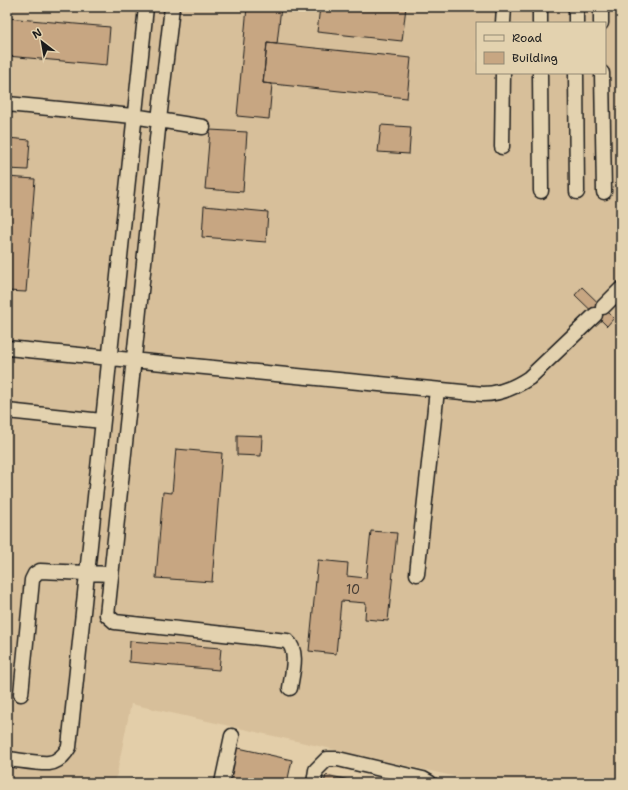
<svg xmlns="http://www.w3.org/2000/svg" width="628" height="790" viewBox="0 0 628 790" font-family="'Shantell Sans',sans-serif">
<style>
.built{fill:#d7bf9a;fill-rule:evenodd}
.building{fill:#c7a682;stroke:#1c1c1c}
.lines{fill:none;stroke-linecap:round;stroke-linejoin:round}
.minor-casing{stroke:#1c1c1c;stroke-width:17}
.minor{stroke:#e3d2af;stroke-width:14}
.labels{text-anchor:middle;stroke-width:3;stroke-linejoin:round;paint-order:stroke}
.number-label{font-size:13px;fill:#473e36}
</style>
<rect width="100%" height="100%" fill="#e3cea9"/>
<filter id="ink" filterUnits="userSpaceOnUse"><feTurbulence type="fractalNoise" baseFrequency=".025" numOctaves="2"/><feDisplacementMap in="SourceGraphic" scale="8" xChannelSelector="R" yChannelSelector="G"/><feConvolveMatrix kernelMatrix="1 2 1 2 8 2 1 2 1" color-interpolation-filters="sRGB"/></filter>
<g filter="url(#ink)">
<path class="built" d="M 7,7 L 621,7 L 621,783 L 484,783 L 131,704 L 115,783 L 7,783 ZM 477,23 L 605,23 L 605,73 L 477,73 Z"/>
<path class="building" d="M 247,7 L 281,7 L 277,44 L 267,43 L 263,83 L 272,84 L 269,119 L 237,116 Z
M 320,7 L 406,7 L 402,41 L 317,32 Z
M 7,18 L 110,27 L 107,65 L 7,56 Z
M 267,43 L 411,58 L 407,98 L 263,83 Z
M 381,125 L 411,127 L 409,154 L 378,152 Z
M 210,130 L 247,132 L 243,192 L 205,189 Z
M 7,138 L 30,140 L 28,170 L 7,169 Z
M 7,177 L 35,179 L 26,292 L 7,291 Z
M 204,206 L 268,212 L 266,242 L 202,237 Z
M 582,287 L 614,318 L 607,326 L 575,295 Z
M 237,435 L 262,436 L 261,456 L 237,455 Z
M 176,449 L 222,453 L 212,582 L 156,578 L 163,492 L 172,493 Z
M 371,531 L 397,533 L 388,621 L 365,619 L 366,603 L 341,601 L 336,654 L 309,651 L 318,560 L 348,563 L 347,576 L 366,578 Z
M 130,641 L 221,648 L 219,670 L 129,662 Z
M 234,747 L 292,760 L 287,783 L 226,783 Z
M 326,775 L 364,783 L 324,783 Z
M 132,779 L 150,783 L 131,783 Z"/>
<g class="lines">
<g class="minor-casing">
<path id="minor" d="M 172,7 L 159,120 L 107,615 L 115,622 L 287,641 C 299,651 292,674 290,688
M 540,7 L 540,23
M 576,7 L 576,23
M 601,7 L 601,23
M 503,23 L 504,7
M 540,73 L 541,191
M 576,73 L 577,192
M 602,73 L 604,192
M 7,104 L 133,116 L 203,127
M 502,147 L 503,73
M 603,307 L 621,289
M 7,348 L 483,394 C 500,394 514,388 529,378 L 595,315
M 7,411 L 102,421
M 417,574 L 437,390
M 21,694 L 32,580 L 35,574 L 40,571 L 111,574
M 7,759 C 18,760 40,764 49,763 C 59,762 65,754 69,747 L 146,7
M 222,783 L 232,736
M 314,783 L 316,770 L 327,759 L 338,759 L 423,779 L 430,783"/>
</g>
<use href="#minor" class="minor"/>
</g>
</g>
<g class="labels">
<g class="number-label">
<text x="353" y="594">10</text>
</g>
</g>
<rect width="628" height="790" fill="none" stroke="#e3d2af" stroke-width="24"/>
<rect x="12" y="12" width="604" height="766" fill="none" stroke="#1c1c1c" stroke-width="1.5" filter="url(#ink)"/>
<rect x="476" y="22" width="130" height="52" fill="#e3d2af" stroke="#938974"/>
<rect x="484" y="35" width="20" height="6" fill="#e3d2af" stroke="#938974"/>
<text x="512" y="42" font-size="12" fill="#1c1c1c">Road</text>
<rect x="484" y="52" width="20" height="12" fill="#c7a682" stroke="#938974"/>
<text x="512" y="62" font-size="12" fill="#1c1c1c">Building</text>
<g transform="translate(42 42) rotate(329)" stroke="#e3d2af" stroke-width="3" paint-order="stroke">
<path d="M0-3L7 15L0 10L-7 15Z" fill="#1c1c1c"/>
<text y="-6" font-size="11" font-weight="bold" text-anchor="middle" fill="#1c1c1c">N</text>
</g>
</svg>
